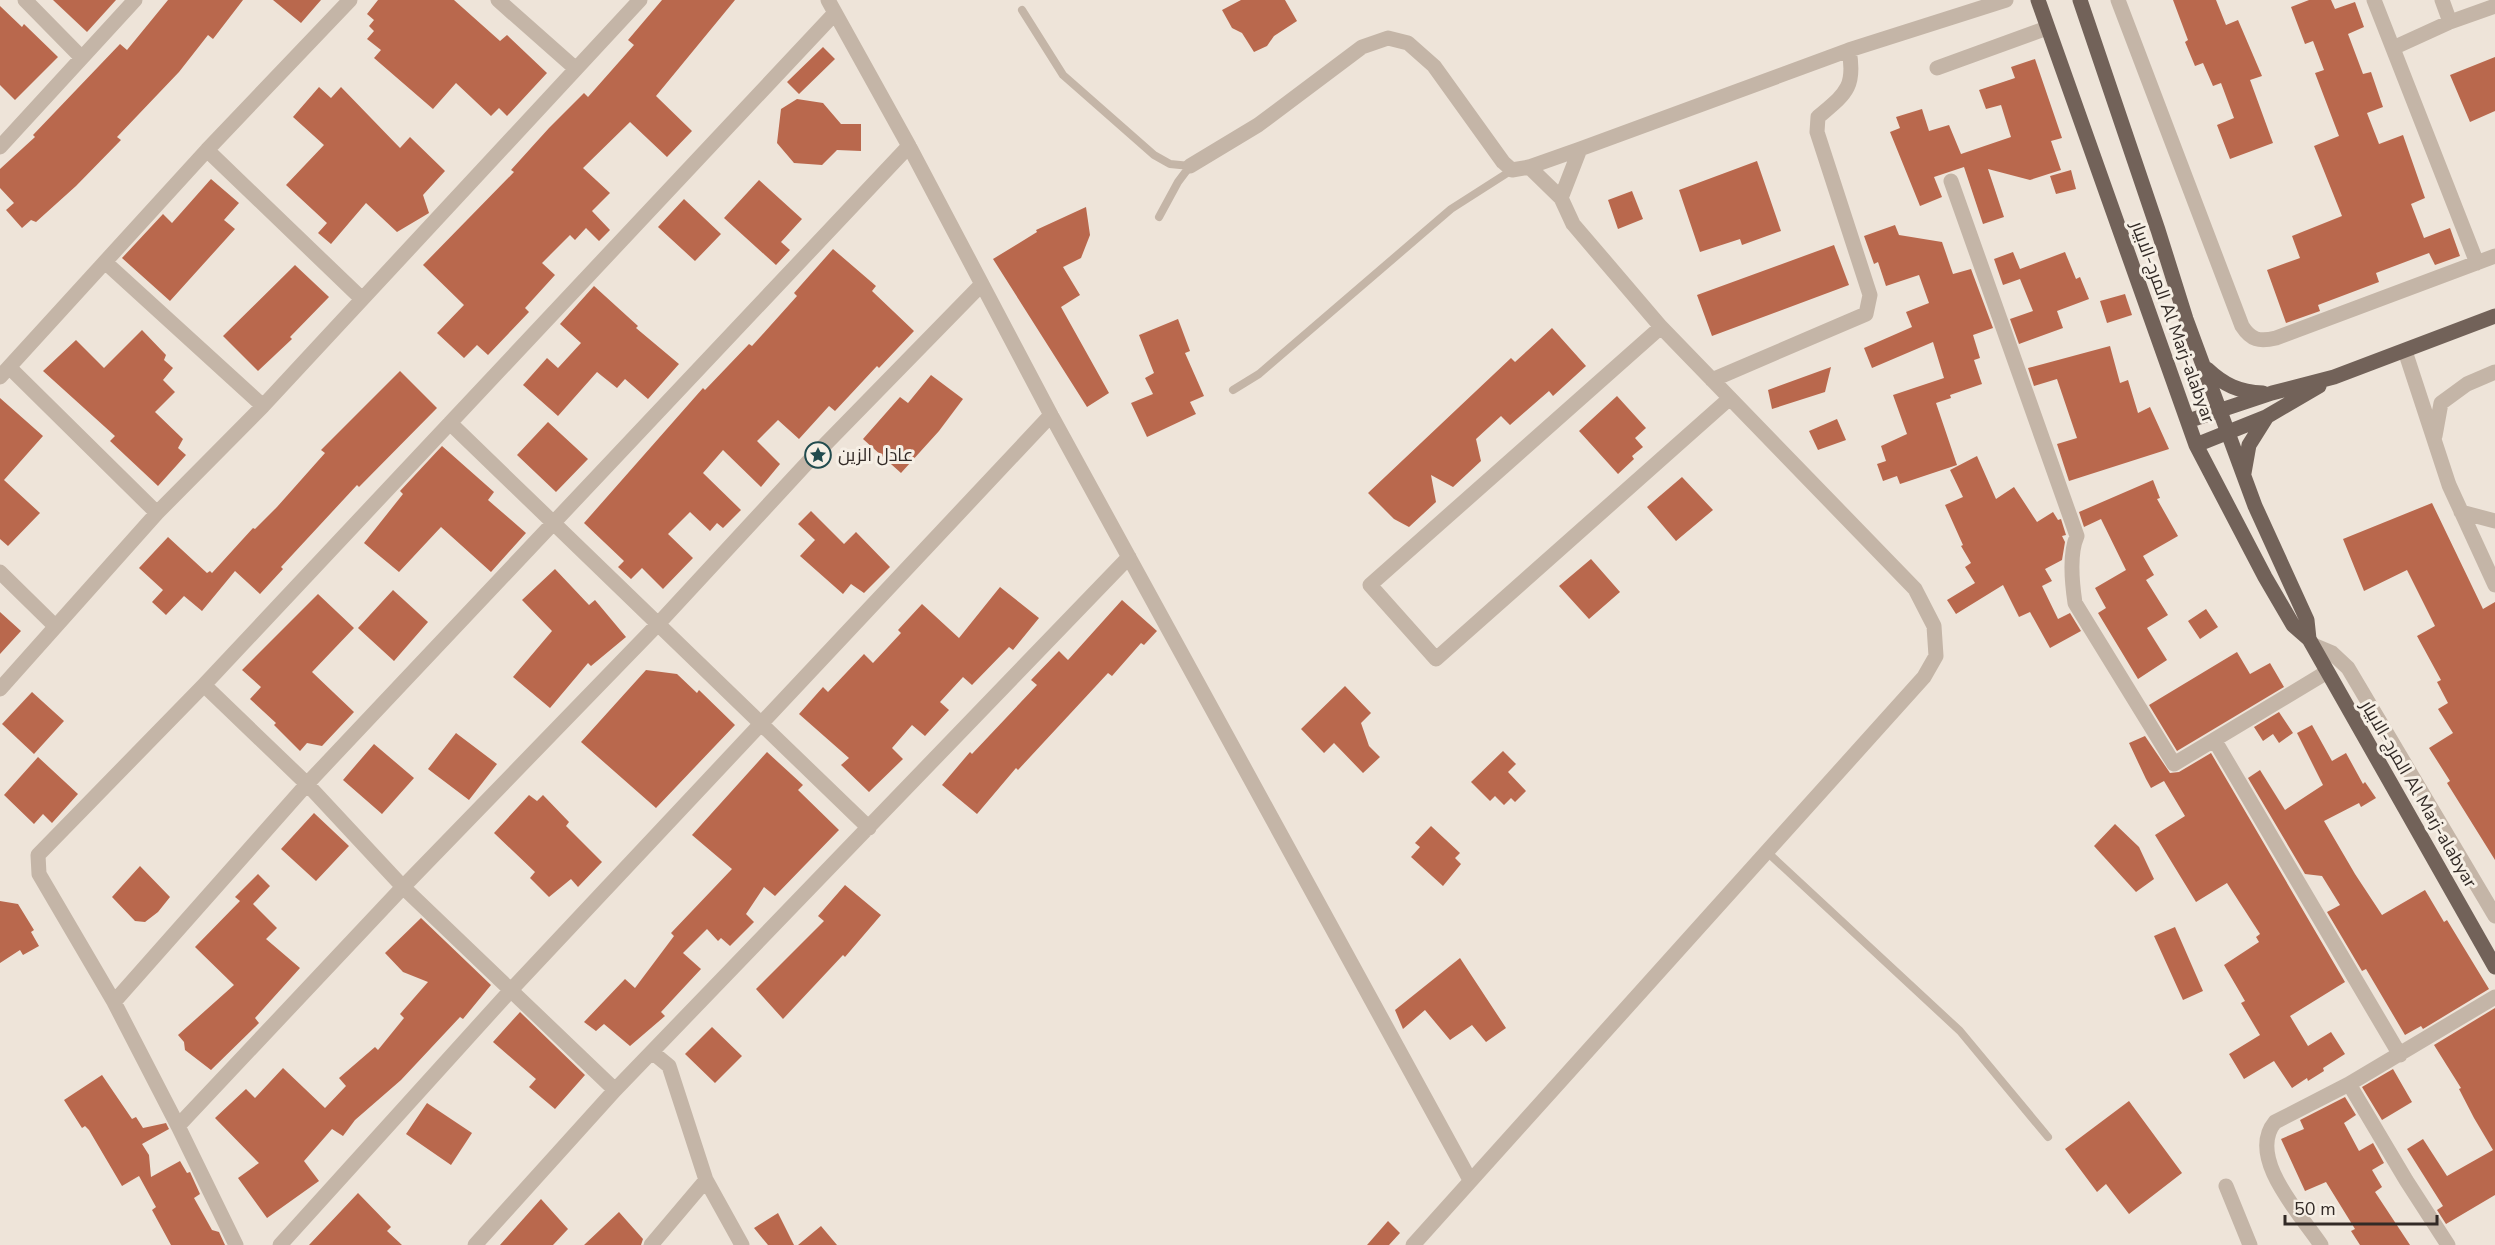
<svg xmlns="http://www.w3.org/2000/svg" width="2495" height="1245" viewBox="0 0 2495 1245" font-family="'Nunito Sans',Cairo,sans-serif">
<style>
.building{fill:#b9684d}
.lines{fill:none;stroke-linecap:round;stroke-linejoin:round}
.lane{stroke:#c4b5a7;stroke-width:8}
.street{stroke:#c4b5a7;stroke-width:15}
.primary{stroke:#726259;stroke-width:15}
.labels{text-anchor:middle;stroke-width:6;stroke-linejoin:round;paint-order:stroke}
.street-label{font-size:18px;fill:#322a26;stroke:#f6efe5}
.poi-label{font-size:18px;fill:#322a26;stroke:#f6efe5;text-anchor:start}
</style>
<rect width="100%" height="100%" fill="#eee4d9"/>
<path class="building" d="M 53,0 L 116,0 L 87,32 Z
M 168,0 L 243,0 L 213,39 L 208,35 L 179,72 L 117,137 L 121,140 L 76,186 L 36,222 L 31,220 L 22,228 L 6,210 L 14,203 L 0,188 L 0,169 L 35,137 L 33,135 L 120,44 L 127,50 Z
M 273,0 L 321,0 L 301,23 Z
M 378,0 L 454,0 L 500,41 L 507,35 L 547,73 L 507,116 L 499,108 L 491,116 L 456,83 L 433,109 L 374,58 L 381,50 L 367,39 L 374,31 L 369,26 L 374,20 L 367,14 Z
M 662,0 L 735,0 L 656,96 L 692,131 L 667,157 L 630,122 L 583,168 L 610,193 L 592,211 L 610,230 L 599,241 L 586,228 L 575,240 L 570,235 L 542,263 L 555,275 L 525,308 L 529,312 L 488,355 L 477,345 L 464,358 L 437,333 L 464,305 L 423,265 L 514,172 L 511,170 L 549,128 L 584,93 L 588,97 L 634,45 L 628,40 Z
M 1241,0 L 1285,0 L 1297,21 L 1274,36 L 1267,46 L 1254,52 L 1242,33 L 1232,28 L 1222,10 Z
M 2173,0 L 2216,0 L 2226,25 L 2238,20 L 2262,76 L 2250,80 L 2273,143 L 2230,159 L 2217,125 L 2234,118 L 2221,83 L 2213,86 L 2203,63 L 2195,66 L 2185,42 L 2188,40 Z
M 2309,0 L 2331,0 L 2335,9 L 2355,2 L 2364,27 L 2348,34 L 2363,74 L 2371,72 L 2383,107 L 2367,113 L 2379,144 L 2403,135 L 2425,198 L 2411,204 L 2424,238 L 2450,228 L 2460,256 L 2435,265 L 2429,253 L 2376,273 L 2379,282 L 2318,305 L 2320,311 L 2286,323 L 2267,270 L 2300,258 L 2292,236 L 2342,216 L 2314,146 L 2339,136 L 2315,73 L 2324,70 L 2313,41 L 2305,44 L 2291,7 Z
M 0,6 L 22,27 L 24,24 L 58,57 L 15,100 L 0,85 Z
M 823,47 L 835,59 L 799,94 L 787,82 Z
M 2495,57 L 2495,111 L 2470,122 L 2450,75 Z
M 2035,59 L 2062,138 L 2051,141 L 2061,170 L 2030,180 L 1988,169 L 2004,217 L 1983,224 L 1964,167 L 1934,177 L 1942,197 L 1920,206 L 1890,132 L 1900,128 L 1896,117 L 1922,109 L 1929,131 L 1949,125 L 1961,154 L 2011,137 L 2001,105 L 1986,109 L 1979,90 L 2015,78 L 2011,67 Z
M 319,87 L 331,98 L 341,87 L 400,148 L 410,137 L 445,171 L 423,195 L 429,213 L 397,232 L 366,203 L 331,244 L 318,233 L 327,223 L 286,185 L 324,145 L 293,117 Z
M 797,99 L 823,103 L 841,124 L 861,124 L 861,151 L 837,150 L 822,165 L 794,163 L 777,143 L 781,109 Z
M 1757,161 L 1781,231 L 1742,245 L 1740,239 L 1700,252 L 1679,190 Z
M 2071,170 L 2076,189 L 2056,194 L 2050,176 Z
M 211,179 L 239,203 L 224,220 L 235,229 L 170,301 L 122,258 L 163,214 L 172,223 Z
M 759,180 L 802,219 L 781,242 L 790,250 L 776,265 L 724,218 Z
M 1632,191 L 1643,219 L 1618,229 L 1608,200 Z
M 684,199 L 721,234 L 695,261 L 658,227 Z
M 1086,207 L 1090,235 L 1081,258 L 1063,267 L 1080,295 L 1061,307 L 1109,393 L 1087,407 L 993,259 L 1037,232 L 1036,230 Z
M 1895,225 L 1899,235 L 1942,242 L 1953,274 L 1971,269 L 1993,328 L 1973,335 L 1980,358 L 1974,360 L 1982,384 L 1950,395 L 1951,398 L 1936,403 L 1957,465 L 1900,484 L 1897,476 L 1883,481 L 1877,464 L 1886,461 L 1881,446 L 1907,434 L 1893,395 L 1944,378 L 1933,342 L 1872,368 L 1864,348 L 1912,327 L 1906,312 L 1929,303 L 1919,275 L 1886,286 L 1878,262 L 1874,264 L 1864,236 Z
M 1834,245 L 1849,285 L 1712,336 L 1697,295 Z
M 833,249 L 876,286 L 872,291 L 914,331 L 879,368 L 877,366 L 835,411 L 829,406 L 799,439 L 778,420 L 757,441 L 780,464 L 761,487 L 723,450 L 703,473 L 741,510 L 723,528 L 717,523 L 710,531 L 690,512 L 668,534 L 693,558 L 663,589 L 642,568 L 631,579 L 618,567 L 624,561 L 584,523 L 703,388 L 705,390 L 749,344 L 752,346 L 797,296 L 794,293 Z
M 2013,252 L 2020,269 L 2065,252 L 2076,279 L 2080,277 L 2089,299 L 2057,311 L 2063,328 L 2019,344 L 2010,319 L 2033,311 L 2020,279 L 2003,285 L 1994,259 Z
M 295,265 L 329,297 L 290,337 L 292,339 L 258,371 L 223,336 Z
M 594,286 L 638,326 L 636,328 L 679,364 L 648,399 L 625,379 L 617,388 L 597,372 L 558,416 L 523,385 L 547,358 L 558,368 L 581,343 L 560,324 Z
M 2125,294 L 2132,315 L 2107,323 L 2100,301 Z
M 1178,319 L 1190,351 L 1185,353 L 1204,396 L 1190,402 L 1196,414 L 1147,437 L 1131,403 L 1153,394 L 1145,378 L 1154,373 L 1139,335 Z
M 1552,328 L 1586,366 L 1553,396 L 1549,391 L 1510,425 L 1501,416 L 1476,439 L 1481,461 L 1453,487 L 1431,475 L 1436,502 L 1409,527 L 1394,519 L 1368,493 L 1511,358 L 1515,362 Z
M 142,330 L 166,355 L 164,360 L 173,368 L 163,380 L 175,392 L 155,412 L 183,439 L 178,448 L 186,455 L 158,486 L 110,441 L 115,436 L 43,371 L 76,340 L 104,368 Z
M 2110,346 L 2120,383 L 2128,380 L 2138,413 L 2150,407 L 2169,449 L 2069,481 L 2057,444 L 2077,438 L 2057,379 L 2034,386 L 2028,368 Z
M 1831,367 L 1825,392 L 1772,409 L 1768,390 Z
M 400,371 L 437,408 L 359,487 L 357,485 L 281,567 L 283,569 L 260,594 L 235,571 L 202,611 L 184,596 L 166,615 L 152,602 L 163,590 L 139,568 L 168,537 L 207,573 L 210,571 L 212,573 L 253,528 L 255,529 L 277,507 L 325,453 L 321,450 Z
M 931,375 L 963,399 L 939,431 L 901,473 L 863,439 L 900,397 L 908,403 Z
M 1617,396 L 1646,428 L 1635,438 L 1643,447 L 1632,456 L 1634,459 L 1618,474 L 1579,431 Z
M 0,398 L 43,436 L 4,480 L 40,513 L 8,546 L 0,539 Z
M 1837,419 L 1846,440 L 1818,450 L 1809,431 Z
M 548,422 L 588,459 L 556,492 L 517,455 Z
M 442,446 L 494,492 L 488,500 L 526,533 L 491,572 L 441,527 L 399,572 L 364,543 L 403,494 L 400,491 Z
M 1977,456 L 1996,499 L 2014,487 L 2037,522 L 2053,512 L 2058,520 L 2061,519 L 2066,535 L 2062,536 L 2065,542 L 2062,560 L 2045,569 L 2052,581 L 2042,586 L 2058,619 L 2070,613 L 2081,631 L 2050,648 L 2030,612 L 2019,617 L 2003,585 L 1956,614 L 1947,600 L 1975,583 L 1965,567 L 1971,563 L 1961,546 L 1963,545 L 1945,505 L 1963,497 L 1950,470 Z
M 1682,477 L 1713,510 L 1676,541 L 1647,507 Z
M 2153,480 L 2160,498 L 2157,499 L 2178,536 L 2143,556 L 2154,575 L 2146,580 L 2168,615 L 2147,628 L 2167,660 L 2138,679 L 2098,613 L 2106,608 L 2095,588 L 2126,570 L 2101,519 L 2084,527 L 2079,512 Z
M 2432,503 L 2483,609 L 2495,602 L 2495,860 L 2447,783 L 2450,781 L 2429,748 L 2453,733 L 2438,709 L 2448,703 L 2437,682 L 2441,680 L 2417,636 L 2435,626 L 2407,570 L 2364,591 L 2343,539 Z
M 811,511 L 844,544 L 856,532 L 890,567 L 864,593 L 851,584 L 843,594 L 800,556 L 815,540 L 798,524 Z
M 1591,559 L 1620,592 L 1589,619 L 1559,586 Z
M 555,569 L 589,605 L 595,600 L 626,637 L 591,666 L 588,663 L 550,708 L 513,677 L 552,631 L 522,600 Z
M 1000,587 L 1039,618 L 1013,650 L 1009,647 L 972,685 L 963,677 L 940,702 L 949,710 L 925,736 L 912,725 L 892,748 L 903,759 L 869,792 L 841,765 L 849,758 L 799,714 L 823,687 L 828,692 L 864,654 L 873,663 L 901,633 L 898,630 L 922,604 L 959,638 Z
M 393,590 L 428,622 L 394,661 L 358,628 Z
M 318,594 L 354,628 L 312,672 L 354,712 L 322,746 L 307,743 L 300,751 L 274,725 L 276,723 L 250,699 L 261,687 L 242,670 Z
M 1122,600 L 1157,631 L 1144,645 L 1141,643 L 1112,676 L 1108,673 L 1018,770 L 1016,768 L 977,814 L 942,785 L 970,752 L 972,754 L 1037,685 L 1031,680 L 1059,651 L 1068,660 Z
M 2206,609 L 2218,627 L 2200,639 L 2188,621 Z
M 0,612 L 21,631 L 0,654 Z
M 2237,652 L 2250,674 L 2270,663 L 2284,687 L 2177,751 L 2149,705 Z
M 646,670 L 677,674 L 697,693 L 699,690 L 735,725 L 656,808 L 581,742 Z
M 1345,686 L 1371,713 L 1361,723 L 1369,746 L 1380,757 L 1363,773 L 1334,743 L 1324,753 L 1301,729 Z
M 32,692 L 64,721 L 34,754 L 2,724 Z
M 2279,712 L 2293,733 L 2279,743 L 2273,734 L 2263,741 L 2254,727 Z
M 2312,725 L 2332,761 L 2346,753 L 2363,784 L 2365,782 L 2376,798 L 2361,807 L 2359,803 L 2324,821 L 2355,874 L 2382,915 L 2425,890 L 2444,922 L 2447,920 L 2489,989 L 2423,1029 L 2421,1026 L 2405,1035 L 2366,969 L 2362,971 L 2327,912 L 2340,905 L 2322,876 L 2305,874 L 2248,778 L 2260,770 L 2285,810 L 2323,785 L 2297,733 Z
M 456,733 L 497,764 L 469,800 L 428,769 Z
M 2145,736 L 2170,773 L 2179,772 L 2211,753 L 2345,982 L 2290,1016 L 2308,1046 L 2331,1032 L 2345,1054 L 2323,1068 L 2324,1071 L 2308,1081 L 2307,1078 L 2292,1088 L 2274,1061 L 2244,1079 L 2229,1054 L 2260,1035 L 2241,1003 L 2245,1001 L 2224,965 L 2259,942 L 2256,937 L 2260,934 L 2227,883 L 2196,902 L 2155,835 L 2185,816 L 2164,781 L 2151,788 L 2146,779 L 2129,743 Z
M 374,744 L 414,778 L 382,814 L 343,780 Z
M 1503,751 L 1516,764 L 1508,772 L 1526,791 L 1515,802 L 1511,798 L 1504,805 L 1495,796 L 1490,801 L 1471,782 Z
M 767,752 L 803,785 L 798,790 L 839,830 L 775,896 L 764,887 L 746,914 L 754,922 L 730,946 L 721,938 L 718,941 L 707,929 L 683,953 L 701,969 L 661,1012 L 665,1016 L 630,1046 L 604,1024 L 596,1031 L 584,1022 L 625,979 L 635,988 L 674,936 L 671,933 L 732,869 L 692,835 Z
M 38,757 L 78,794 L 52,823 L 43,814 L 34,824 L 4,795 Z
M 529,795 L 537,801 L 543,795 L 569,822 L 566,826 L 602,862 L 578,887 L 571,879 L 549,897 L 530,878 L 535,872 L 494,833 Z
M 314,813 L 349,846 L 316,881 L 281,849 Z
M 2115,824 L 2139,847 L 2154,879 L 2136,892 L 2094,846 Z
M 1431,826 L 1460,853 L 1455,858 L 1461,864 L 1443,886 L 1411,857 L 1420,847 L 1415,843 Z
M 140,866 L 170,897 L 158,912 L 145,922 L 135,921 L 112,897 Z
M 258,874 L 270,886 L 253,904 L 277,928 L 266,939 L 300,968 L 255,1018 L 259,1023 L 211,1070 L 185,1050 L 184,1042 L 178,1035 L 234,985 L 195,947 L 240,901 L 235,897 Z
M 845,885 L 881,915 L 845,957 L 843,955 L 783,1019 L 756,989 L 824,921 L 818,916 Z
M 0,901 L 18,904 L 34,930 L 31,932 L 39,946 L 23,955 L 20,950 L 0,963 Z
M 421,918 L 491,985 L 463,1019 L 460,1017 L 401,1080 L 355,1120 L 343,1136 L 332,1129 L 304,1161 L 319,1181 L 267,1218 L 238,1178 L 259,1163 L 215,1118 L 246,1089 L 255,1098 L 283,1068 L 325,1108 L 346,1086 L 339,1078 L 375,1047 L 378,1050 L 404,1018 L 400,1014 L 428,982 L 403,972 L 385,953 Z
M 2175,927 L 2203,991 L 2183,1000 L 2154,936 Z
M 1460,958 L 1506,1028 L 1486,1042 L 1472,1025 L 1450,1040 L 1425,1010 L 1403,1029 L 1395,1010 Z
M 2495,1008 L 2495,1195 L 2446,1224 L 2437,1210 L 2443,1206 L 2407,1149 L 2423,1139 L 2447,1176 L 2493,1150 L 2474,1118 L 2459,1089 L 2461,1088 L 2434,1045 Z
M 520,1012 L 585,1075 L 555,1109 L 529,1087 L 536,1079 L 493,1042 Z
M 712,1027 L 742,1056 L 715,1083 L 685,1054 Z
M 2393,1069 L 2412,1102 L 2382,1120 L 2362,1087 Z
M 102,1075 L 132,1119 L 136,1117 L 143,1128 L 166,1123 L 169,1129 L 142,1144 L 149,1155 L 151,1177 L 180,1161 L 187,1173 L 190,1172 L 200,1194 L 194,1198 L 212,1230 L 219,1232 L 225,1245 L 171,1245 L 152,1210 L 156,1207 L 139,1176 L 122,1186 L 89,1130 L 85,1126 L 82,1128 L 64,1100 Z
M 2345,1097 L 2356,1115 L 2344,1123 L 2359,1151 L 2373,1143 L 2384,1163 L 2372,1170 L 2382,1187 L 2375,1192 L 2410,1245 L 2360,1245 L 2351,1231 L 2355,1229 L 2326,1182 L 2305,1191 L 2281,1139 L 2304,1129 L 2300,1120 Z
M 2129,1101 L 2182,1173 L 2129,1214 L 2106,1184 L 2097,1192 L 2065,1149 Z
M 427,1103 L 472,1133 L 451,1165 L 406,1134 Z
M 358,1193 L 391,1227 L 387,1231 L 402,1245 L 309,1245 Z
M 541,1199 L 568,1229 L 553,1245 L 500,1245 Z
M 619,1212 L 643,1239 L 641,1245 L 584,1245 Z
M 778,1213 L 794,1245 L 768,1245 L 754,1228 Z
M 1388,1221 L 1400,1233 L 1389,1245 L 1367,1245 Z
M 821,1226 L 837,1245 L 798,1245 Z"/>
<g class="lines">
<path class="lane" d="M 1022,10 L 1063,75 L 1154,155 L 1170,164 L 1190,166
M 1159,217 L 1178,182 L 1190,166
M 1233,390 L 1259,374 L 1451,209 L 1512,170
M 1766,851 L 1960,1031 L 2048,1137"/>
<path class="street" d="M 25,0 L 81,57
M 498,0 L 576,69
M 828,0 L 909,146 L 1051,415 L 1470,1180
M 2118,0 L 2242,326 C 2251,340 2259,342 2276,338 L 2495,256
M 2374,0 L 2477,263
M 2442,0 L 2450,22
M 2393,48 L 2450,22 L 2495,6
M 1937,68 L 2047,28
M 0,147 L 135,0
M 207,150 L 362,299
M 1190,166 L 1258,125 L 1362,47 L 1388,38 L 1408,43 L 1434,66 L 1503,162 L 1512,170 L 1529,167 L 1580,149 L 1849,50 L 2006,0
M 1951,181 L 2077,536 C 2069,554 2072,583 2075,603 L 2174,764 L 2327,672
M 1561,198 L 1580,149
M 105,262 L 263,406
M 1661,327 L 1370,585 L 1436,659 L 1730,398
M 2405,351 L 2449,485 L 2495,585
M 9,367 L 157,513
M 0,377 L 207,150 L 350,0
M 1712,380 L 1866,314 L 1870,295 L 1817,132 L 1818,117 C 1845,94 1856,88 1849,50
M 450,423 L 869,828
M 2435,436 L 2441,403 L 2467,384 L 2495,372
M 2461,512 L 2495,521
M 0,572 L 55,626
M 2313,645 L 2332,653 L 2348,668 L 2495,916
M 204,685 L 307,784 L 403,887 L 615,1090
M 0,689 L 157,513 L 263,406 L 640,0
M 2215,741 L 2400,1055
M 114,1002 L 307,784 L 909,146
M 652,1052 L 669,1066 L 706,1180 L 742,1245
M 2349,1084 L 2406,1180 L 2448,1245
M 178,1126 L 403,887 L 659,623 L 807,463 L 982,284
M 2226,1186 L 2250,1245
M 236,1245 L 178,1126 L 114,1002 L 39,874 L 38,855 L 204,685 L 835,13
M 280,1245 L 510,991 L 1051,415
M 475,1245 L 615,1090 L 1129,557
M 651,1245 L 706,1180
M 1413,1245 L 1924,677 L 1936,656 L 1934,626 L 1915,589 L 1661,327 L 1573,224 L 1561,198 L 1529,167
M 2321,1245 C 2301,1215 2246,1157 2275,1122 L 2349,1084 L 2495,997"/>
<path class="primary" d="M 2038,0 L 2196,445 L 2265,577 L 2293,625 L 2309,639 L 2495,967
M 2080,0 L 2158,230 L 2186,319 L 2255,506 L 2307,620 L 2309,639
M 2207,369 C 2224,385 2239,392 2263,393
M 2188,421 L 2272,393 L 2334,377 L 2495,316
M 2196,445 L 2266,417 L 2319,386
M 2244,473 L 2249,445 L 2266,418"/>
</g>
<defs>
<g id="sight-ring" transform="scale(1.35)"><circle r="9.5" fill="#f6efe5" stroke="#214b4e" stroke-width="1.5"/><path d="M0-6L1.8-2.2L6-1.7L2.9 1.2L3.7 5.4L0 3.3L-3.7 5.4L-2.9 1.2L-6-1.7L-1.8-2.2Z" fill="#214b4e"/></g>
</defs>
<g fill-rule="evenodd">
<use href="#sight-ring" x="818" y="455"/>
</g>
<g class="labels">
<g class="street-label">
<text transform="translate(2173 322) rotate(70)" y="6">المرج-الابيار Al Marj-alabyar</text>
<text transform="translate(2419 794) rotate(60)" y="6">المرج-الابيار Al Marj-alabyar</text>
</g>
<g class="poi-label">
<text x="838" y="461">عادل الزين</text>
</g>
</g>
<path d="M2285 1215v9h152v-9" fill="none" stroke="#322a26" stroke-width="3"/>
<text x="2294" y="1215" font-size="18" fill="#322a26" stroke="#f6efe5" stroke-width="4.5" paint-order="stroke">50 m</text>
</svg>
